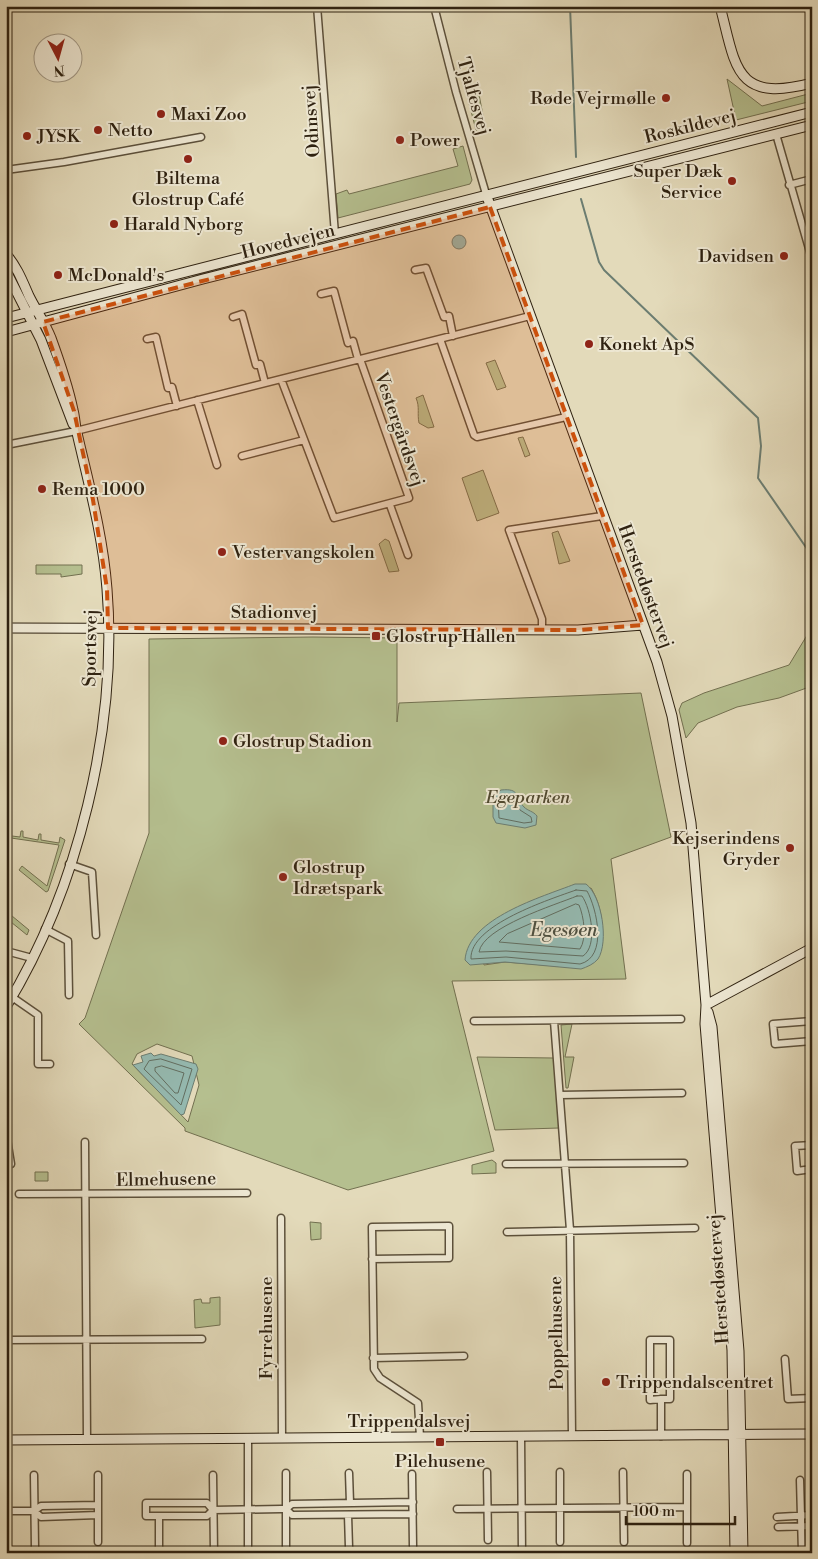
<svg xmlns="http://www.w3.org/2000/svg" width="818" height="1559" viewBox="0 0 818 1559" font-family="'Libre Bodoni',serif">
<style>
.green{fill:#b5bf8f;stroke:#727050;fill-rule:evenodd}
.water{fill:#95bab1;stroke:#6c7d71}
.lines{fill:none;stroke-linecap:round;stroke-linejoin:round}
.shore{stroke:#626e61;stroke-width:1}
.stream{stroke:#6c7d71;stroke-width:2}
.street-casing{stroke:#5c503b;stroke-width:9}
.secondary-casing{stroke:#2f2211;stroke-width:11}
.street{stroke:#ede7d2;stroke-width:6}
.secondary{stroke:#ede7d2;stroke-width:9}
.marked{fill:#cc510d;fill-opacity:0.2;stroke:#cc510d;stroke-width:4;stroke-dasharray:10 6;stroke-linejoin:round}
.poi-dot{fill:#8f2418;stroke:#ede7d2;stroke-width:2}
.labels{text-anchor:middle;stroke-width:4;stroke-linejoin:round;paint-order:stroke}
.street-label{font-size:18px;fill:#2f2211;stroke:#ede7d2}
.poi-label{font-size:18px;fill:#2f2211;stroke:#ede7d2;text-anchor:start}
.park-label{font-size:18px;font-style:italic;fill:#504930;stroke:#ede7d2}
.water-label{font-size:19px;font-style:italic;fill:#4e5041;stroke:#ede7d2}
</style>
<rect width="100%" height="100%" fill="#e3daba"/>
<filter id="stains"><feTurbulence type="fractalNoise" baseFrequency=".004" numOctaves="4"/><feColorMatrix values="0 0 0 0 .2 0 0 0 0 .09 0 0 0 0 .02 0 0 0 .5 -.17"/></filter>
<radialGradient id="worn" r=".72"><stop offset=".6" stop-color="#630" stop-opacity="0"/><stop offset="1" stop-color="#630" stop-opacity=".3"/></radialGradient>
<path class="green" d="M 727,79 L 762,106 L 812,93 L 812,101 L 736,120 Z
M 478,89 L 485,126 L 482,126 L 482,134 L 477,134 L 466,92 Z
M 463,146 L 472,180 L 470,184 L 338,218 L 336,194 L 347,190 L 349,194 L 458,166 L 453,149 Z
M 495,360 L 506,387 L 497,390 L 486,363 Z
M 423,395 L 434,427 L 428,428 L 419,423 C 417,414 420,407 416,398 Z
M 523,437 L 530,455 L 525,457 L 518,438 Z
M 483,470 L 499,513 L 477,521 L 462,478 Z
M 558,531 L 570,561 L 559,564 L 552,533 Z
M 385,539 L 389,541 L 399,571 L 389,572 L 379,544 Z
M 36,565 L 82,565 L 82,574 L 61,577 L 61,574 L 36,574 Z
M 812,627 L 812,686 L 779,698 L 737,707 L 698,723 L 686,738 L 679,710 L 682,703 L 704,693 L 789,665 Z
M 313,637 L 397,638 L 397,722 L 399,703 L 641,693 L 671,837 L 611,859 L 626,979 L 452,981 L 494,1151 L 348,1190 L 185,1131 L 185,1128 L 79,1024 L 85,1018 L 149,833 L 149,639 ZM 591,888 C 603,908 603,928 601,951 L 569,967 L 505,962 L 484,965 L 478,933 C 513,905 548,899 591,888 ZM 157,1044 L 192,1056 L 199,1085 L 188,1122 L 132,1064 L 137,1054 Z
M 21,831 L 23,831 L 23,837 L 38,840 L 39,834 L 41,834 L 41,840 L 59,843 L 60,837 L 65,840 L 48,891 L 46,892 L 19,870 L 22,866 L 47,886 L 59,845 L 11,838 L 12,836 L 20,837 Z
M 6,911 L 29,930 L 27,935 L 6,918 Z
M 572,1024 L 565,1057 L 574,1057 L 568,1088 L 566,1088 L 561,1025 Z
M 477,1057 L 554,1058 L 559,1128 L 495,1130 Z
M 492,1160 L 496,1163 L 496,1173 L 472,1174 L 472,1165 Z
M 35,1172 L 48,1172 L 48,1181 L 35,1181 Z
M 310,1222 L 321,1223 L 321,1239 L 311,1240 Z
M 220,1297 L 220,1325 L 195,1328 L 194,1300 L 201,1299 L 202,1303 L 210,1303 L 210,1298 Z"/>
<path class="water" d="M452 242a7 7 0 1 1 14 0a7 7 0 1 1-14 0Z
M 501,790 C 521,788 514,797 524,807 C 528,811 533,811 537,816 L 536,825 L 525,828 L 496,823 L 493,817 L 493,796 Z
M 575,884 L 586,884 C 602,896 609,942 598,959 C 594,964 587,967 581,969 L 505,962 L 470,965 L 465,960 C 468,918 542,897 575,884 Z
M 151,1053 L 154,1056 L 161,1054 L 196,1064 L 198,1069 L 184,1114 L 181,1115 L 133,1065 L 143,1062 L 141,1056 Z"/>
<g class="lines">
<path class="shore" d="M 508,795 L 514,798 L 520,810 L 531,817 L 532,822 L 524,823 L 499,818 L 498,797 Z
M 576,890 L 587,891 C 597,909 608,957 580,964 L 506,957 L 471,959 C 469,925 551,899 576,890 Z
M 577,896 L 582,896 C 591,909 598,946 583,956 L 506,951 L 479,952 C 483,927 555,905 577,896 Z
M 576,904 L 579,905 C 584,917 587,938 580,949 L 499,942 L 507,934 Z
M 161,1059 L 192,1069 L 181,1105 L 144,1069 L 149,1061 Z
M 162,1066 L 184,1073 L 178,1093 L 175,1093 L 155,1071 L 155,1068 Z"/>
<path class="stream" d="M 570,6 L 576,157
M 581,199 L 599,262 L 604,270 L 758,418 L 761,446 L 758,478 L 812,556"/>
<g class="street-casing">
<path id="street" d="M 317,6 L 335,234
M 434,6 L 456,92 L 486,194
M 776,134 L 812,259
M 6,170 L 64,162 L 201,137
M 789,185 L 812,179
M 415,270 L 426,268 L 444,317 L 449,316 L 453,336
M 321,294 L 334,291 L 348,343 L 353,341 L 358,359
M 233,317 L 242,314 L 256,365 L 260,364 L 265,383
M 147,339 L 156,337 L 168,388 L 172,387 L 177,406
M 440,339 L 474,435 L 477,437 L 566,417
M 281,379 L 334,518 L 409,498 L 360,359
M 197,400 L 217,465
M 6,445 L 76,431 L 530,316
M 242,456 L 304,440
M 390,505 L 408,555
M 542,629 L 542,619 L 509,530 L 602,516
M 69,864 L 92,872 L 96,935
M 45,929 L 68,941 L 69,995
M 6,951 L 32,958
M 12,997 L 38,1015 L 38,1064 L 50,1064
M 474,1021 L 681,1019
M 554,1021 L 570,1230 L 572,1436
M 812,1021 L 773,1024 L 775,1044 L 812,1041
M 560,1095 L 682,1093
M 6,1133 L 11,1164
M 85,1142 L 87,1439
M 812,1145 L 795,1146 L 797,1171 L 812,1169
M 506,1164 L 684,1163
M 19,1194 L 247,1193
M 281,1218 L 282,1438
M 507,1232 L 695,1228
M 372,1259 L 449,1258 L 449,1226 L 372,1227 L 374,1369 L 380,1378 L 418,1403 L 420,1437
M 6,1340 L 202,1339
M 373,1358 L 464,1356
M 785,1359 L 788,1399 L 812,1398
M 661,1399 L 650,1400 L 650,1340 L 670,1340 L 670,1399 L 661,1399 L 661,1436
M 521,1437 L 522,1553
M 248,1439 L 248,1553
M 487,1472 L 488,1540
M 560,1472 L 560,1542
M 623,1472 L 624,1542
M 286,1473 L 286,1553
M 349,1473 L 350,1503
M 412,1474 L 413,1546
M 687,1474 L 687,1543
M 34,1475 L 35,1548
M 98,1475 L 98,1542
M 213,1475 L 214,1553
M 800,1480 L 802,1553
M 286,1509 L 292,1504 L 413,1502
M 457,1509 L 687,1507
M 213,1510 L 207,1503 L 146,1503 L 146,1516 L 207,1516 L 213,1510 L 281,1509 L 286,1509 L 292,1515 L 413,1514
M 6,1511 L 34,1511 L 41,1517 L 98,1515
M 34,1511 L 41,1506 L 98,1505
M 348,1515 L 349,1547
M 159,1516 L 159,1553
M 777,1517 L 812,1515
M 778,1527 L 812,1526"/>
</g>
<g class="secondary-casing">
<path id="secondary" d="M 720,6 C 736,68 735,103 812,83
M 486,194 L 657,662 L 672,716 L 691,823 L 706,1005 L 705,1024 L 732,1350 L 735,1553
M 6,254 C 17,267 22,280 29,296 C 36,310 45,323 51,338 C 59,360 68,386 73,410 C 75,417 75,426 77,433 C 89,485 103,536 107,589 C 118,727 78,889 6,1007
M 6,271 L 41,340 L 73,424
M 6,318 L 812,112
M 6,332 L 203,279 L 812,125
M 6,628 L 578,630 L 643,625
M 706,1005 L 812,948
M 708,1012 L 712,1027 L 739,1351 L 743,1553
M 6,1440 L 812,1434"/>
</g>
<use href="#street" class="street"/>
<use href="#secondary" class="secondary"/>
</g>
<path class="marked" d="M 490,207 L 643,625 L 578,630 L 108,628 L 107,589 L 93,500 L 74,411 L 43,322 Z"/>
<g class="poi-dot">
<circle cx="666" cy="98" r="5"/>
<circle cx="161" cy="114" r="5"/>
<circle cx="98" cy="130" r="5"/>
<circle cx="27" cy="136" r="5"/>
<circle cx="400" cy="140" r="5"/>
<circle cx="188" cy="159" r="5"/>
<circle cx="732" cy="181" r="5"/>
<circle cx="114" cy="224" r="5"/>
<circle cx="784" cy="256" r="5"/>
<circle cx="58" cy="275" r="5"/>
<circle cx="589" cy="344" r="5"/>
<circle cx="42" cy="489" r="5"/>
<circle cx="222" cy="552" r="5"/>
<rect x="371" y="631" width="10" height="10" rx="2.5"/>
<circle cx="223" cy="741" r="5"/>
<circle cx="790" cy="848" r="5"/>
<circle cx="283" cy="877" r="5"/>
<circle cx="606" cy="1382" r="5"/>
<rect x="435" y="1437" width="10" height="10" rx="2.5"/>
</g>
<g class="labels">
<g class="street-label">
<text transform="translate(474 96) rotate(74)" y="6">Tjalfesvej</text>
<text transform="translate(311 121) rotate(-94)" y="6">Odinsvej</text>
<text transform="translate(690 126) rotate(-14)" y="6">Roskildevej</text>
<text transform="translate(288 241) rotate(-14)" y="6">Hovedvejen</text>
<text transform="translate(400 429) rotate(71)" y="6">Vestergårdsvej</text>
<text transform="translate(646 586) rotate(70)" y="6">Herstedøstervej</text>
<text x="274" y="618">Stadionvej</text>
<text transform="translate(90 648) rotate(-89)" y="6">Sportsvej</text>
<text transform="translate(166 1179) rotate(-1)" y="6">Elmehusene</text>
<text transform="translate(718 1279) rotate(-94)" y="6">Herstedøstervej</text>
<text transform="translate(266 1328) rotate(-90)" y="6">Fyrrehusene</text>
<text transform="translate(556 1333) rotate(-91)" y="6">Poppelhusene</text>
<text x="409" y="1427">Trippendalsvej</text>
</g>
<g class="poi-label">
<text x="656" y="104" text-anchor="end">Røde Vejrmølle</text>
<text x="171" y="120">Maxi Zoo</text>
<text x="108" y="136">Netto</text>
<text x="37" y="142">JYSK</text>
<text x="410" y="146">Power</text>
<text x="722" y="177" text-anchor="end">Super Dæk<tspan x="722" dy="21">Service</tspan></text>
<text x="188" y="184" text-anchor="middle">Biltema<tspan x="188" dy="21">Glostrup Café</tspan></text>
<text x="124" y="230">Harald Nyborg</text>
<text x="774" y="262" text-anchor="end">Davidsen</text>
<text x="68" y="281">McDonald's</text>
<text x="599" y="350">Konekt ApS</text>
<text x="52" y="495">Rema 1000</text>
<text x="232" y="558">Vestervangskolen</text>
<text x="386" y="642">Glostrup Hallen</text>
<text x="233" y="747">Glostrup Stadion</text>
<text x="780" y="844" text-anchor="end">Kejserindens<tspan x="780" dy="21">Gryder</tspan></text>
<text x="293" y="873">Glostrup<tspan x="293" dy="21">Idrætspark</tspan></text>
<text x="616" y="1388">Trippendalscentret</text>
<text x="440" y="1467" text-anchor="middle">Pilehusene</text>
</g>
<g class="park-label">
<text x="528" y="803">Egeparken</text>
</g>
<g class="water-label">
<text x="564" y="936">Egesøen</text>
</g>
</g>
<rect width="818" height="1559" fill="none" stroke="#e3daba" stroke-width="25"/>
<rect x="8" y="8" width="803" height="1544" fill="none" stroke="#2f2211" stroke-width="2.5"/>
<rect x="12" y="12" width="793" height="1534" fill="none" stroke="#2f2211"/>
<g transform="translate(58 58) rotate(174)"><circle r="24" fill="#ede7d2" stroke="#a19885"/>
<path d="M0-4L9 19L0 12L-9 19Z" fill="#8f2418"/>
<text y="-8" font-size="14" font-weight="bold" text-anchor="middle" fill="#2f2211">N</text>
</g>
<path d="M626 1516v8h109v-8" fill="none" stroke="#2f2211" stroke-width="2.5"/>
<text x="633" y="1516" font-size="15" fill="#2f2211" stroke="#ede7d2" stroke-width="4" paint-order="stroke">100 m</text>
<rect width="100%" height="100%" filter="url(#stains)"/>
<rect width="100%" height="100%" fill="url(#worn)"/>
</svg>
